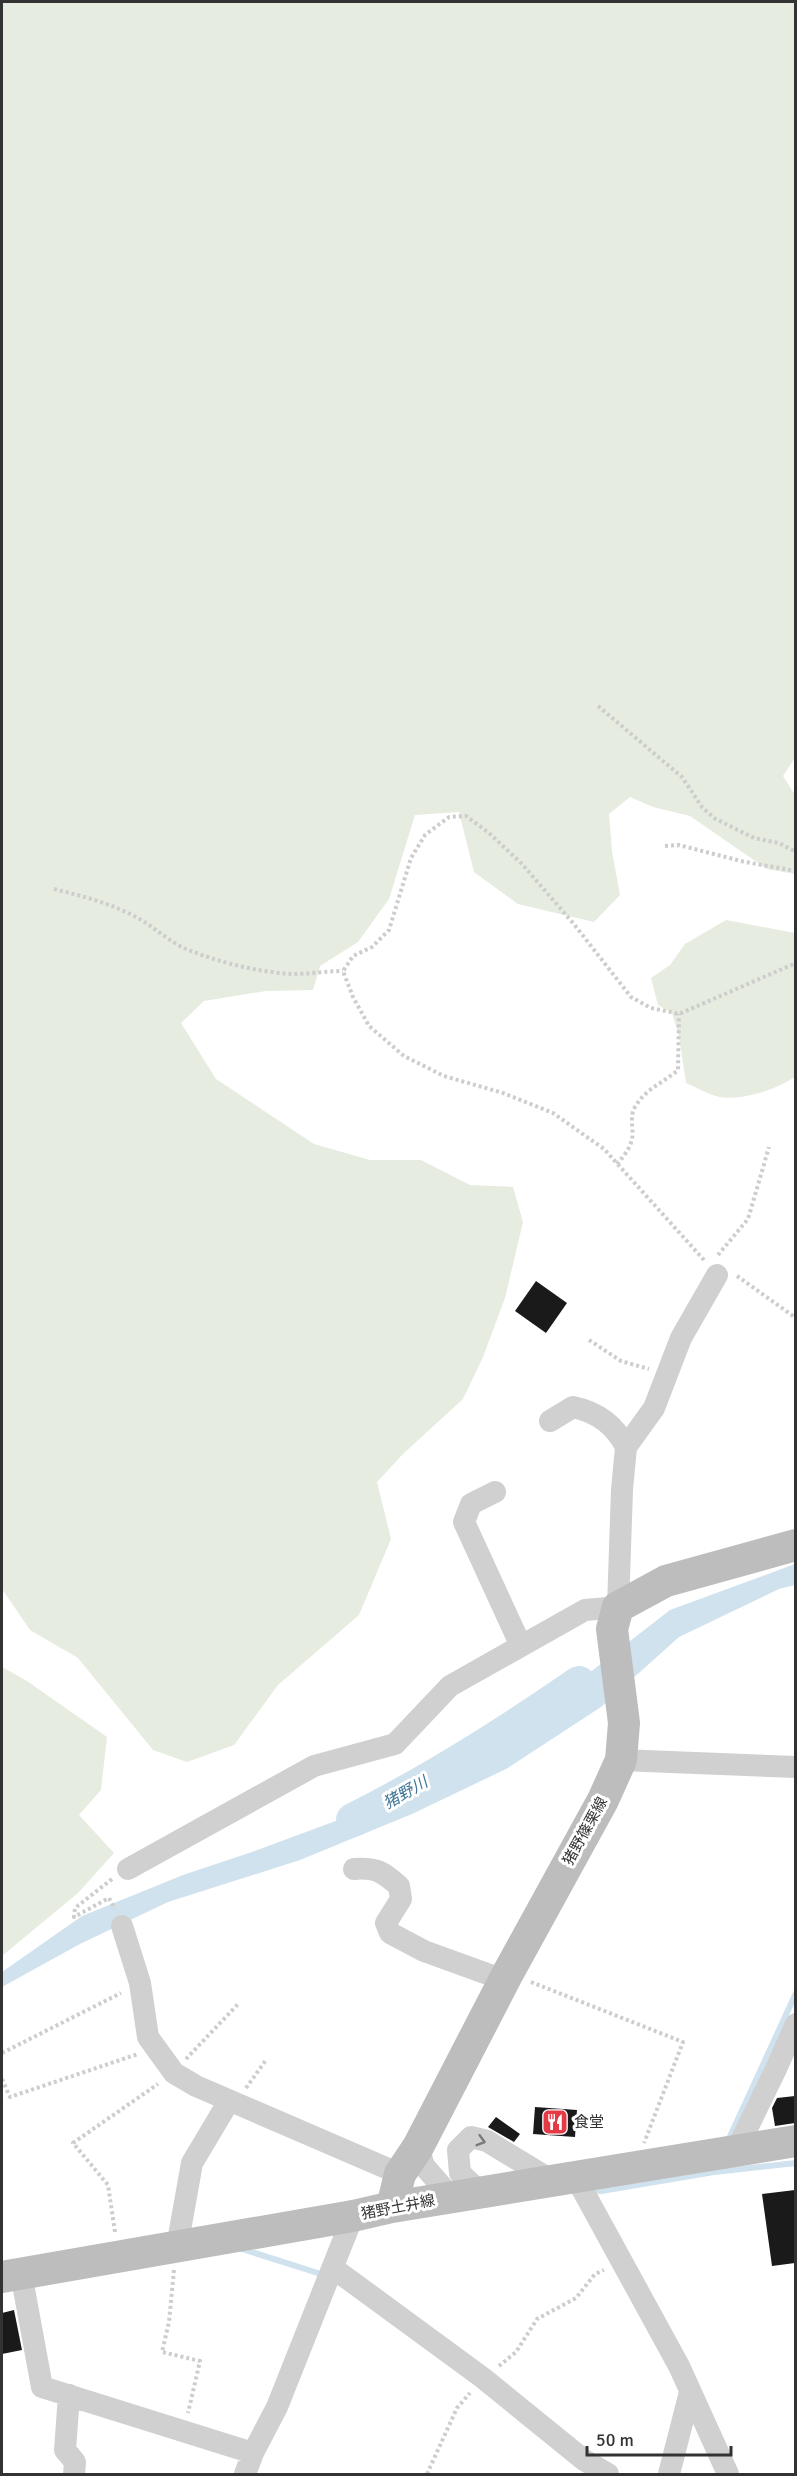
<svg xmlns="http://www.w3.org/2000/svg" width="797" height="2476" viewBox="0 0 797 2476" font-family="Signika,'Noto Sans JP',sans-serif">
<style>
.green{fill:#e6ecdf}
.water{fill:#cfe2ee}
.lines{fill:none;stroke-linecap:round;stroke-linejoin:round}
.stream{stroke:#cfe2ee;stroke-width:6}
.river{stroke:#cfe2ee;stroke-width:34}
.building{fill:#1a1a1a}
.path{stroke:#cdcdcd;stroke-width:4;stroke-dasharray:3 3;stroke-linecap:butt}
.minor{stroke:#d0d0d0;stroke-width:22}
.secondary{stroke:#bdbdbd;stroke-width:32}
.oneway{stroke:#7a7a7a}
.labels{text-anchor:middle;stroke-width:6;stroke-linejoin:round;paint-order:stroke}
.street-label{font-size:15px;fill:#333;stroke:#fff}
.poi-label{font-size:15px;fill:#333;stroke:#fff;text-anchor:start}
.water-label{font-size:16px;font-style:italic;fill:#3f7597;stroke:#fff}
</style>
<rect width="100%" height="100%" fill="#fff"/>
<path class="green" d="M 2,2 L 795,2 L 796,756 L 783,776 L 795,795 L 795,874 L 767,869 L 690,816 L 653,807 L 630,797 L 609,814 L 612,851 L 620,895 L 594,922 L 518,904 L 474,872 L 459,812 L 415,815 L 389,899 L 358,942 L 320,966 L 313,990 L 266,991 L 204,1001 L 181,1023 L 216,1079 L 314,1144 L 370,1160 L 421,1160 L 470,1185 L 513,1187 L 523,1222 L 505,1298 L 483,1357 L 463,1399 L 403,1454 L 377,1482 L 391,1539 L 359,1615 L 278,1685 L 234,1745 L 187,1762 L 153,1750 L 78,1658 L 30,1630 L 2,1589 Z
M 726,920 L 795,933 L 796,1076 C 778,1089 743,1101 720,1097 C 709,1095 696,1087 686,1083 L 679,1036 L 672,1013 L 658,1005 L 651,978 L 670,965 L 685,944 Z
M 2,1667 L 27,1681 L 107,1737 L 101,1790 L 79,1815 L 114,1853 L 78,1893 L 2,1956 Z"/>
<path class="water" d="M 795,1564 L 795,1585 L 779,1589 L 679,1637 L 601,1707 L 506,1769 L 412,1814 L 300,1860 L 168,1902 L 80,1944 L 2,1987 L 2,1972 L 82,1916 L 183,1875 L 252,1852 L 395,1799 L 544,1708 L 670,1610 Z"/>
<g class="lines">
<path class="stream" d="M 727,2143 L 796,1993
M 714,2172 L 796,2163
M 588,2190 L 601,2191 L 714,2172 L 718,2163
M 239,2248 L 324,2275"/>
<path class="river" d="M 353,1820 C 431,1781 507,1733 579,1683"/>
</g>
<path class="building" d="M 536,1281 L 567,1303 L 546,1333 L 515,1311 Z
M 795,2096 L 795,2123 L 775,2126 L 772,2108 L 777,2098 Z
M 535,2107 L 577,2110 L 575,2137 L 533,2134 Z
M 496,2117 L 520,2134 L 514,2142 L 488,2127 Z
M 795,2190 L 795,2263 L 772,2266 L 762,2194 Z
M 14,2310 L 22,2350 L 2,2354 L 2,2313 Z"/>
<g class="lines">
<path class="path" d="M 598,706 L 682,777 L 702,807 L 714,818 L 754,838 L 779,843 L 796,852
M 665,846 L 679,845 L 745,862 L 796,871
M 54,889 C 82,896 110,903 136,917 C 153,926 168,941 186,949 C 218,962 257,972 292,974 C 309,974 326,971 343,971
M 617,1164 C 623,1157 630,1149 632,1139 C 634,1129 629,1116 635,1107 C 645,1089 663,1083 678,1070 L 679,1014
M 718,1255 L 748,1219 L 769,1147
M 704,1260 L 604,1149 L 553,1113 L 503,1093 L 444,1076 L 404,1056 L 369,1026 L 353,997 L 343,971 L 353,956 L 372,947 L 389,930 L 411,858 L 425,835 L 449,817 L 466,816 L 489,833 L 522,864 L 573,923 L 631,997 L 651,1008 L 679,1014 L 796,963
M 737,1276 L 796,1318
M 589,1340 L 621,1361 L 649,1369
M 112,1879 L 75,1908 L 74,1917 L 109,1898 L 115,1909
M 531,1982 L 683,2042 L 644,2143
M 2,2053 L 121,1993
M 186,2059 L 239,2003
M 2,2079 L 10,2097 L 138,2054
M 246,2088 L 266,2060
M 115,2232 L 108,2185 L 73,2143 L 158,2084
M 174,2270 L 169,2322 L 162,2352 L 200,2361 L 188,2413
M 499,2366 L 516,2352 L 537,2319 L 576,2298 L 595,2274 L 604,2270
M 427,2474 L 457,2408 L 470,2393"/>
<path class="minor" d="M 550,1421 L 573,1407 C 597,1412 615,1425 626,1447
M 495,1492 L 471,1504 L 464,1522 L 521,1646
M 621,1760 L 796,1767
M 128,1869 L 314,1766 L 395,1744 L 450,1686 L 585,1610 L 618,1607 L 622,1490 L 626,1447 L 654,1408 L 681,1338 L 717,1275
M 354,1869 C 376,1867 383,1872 399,1886 L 401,1899 L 386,1923 L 390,1933 L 424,1951 L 504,1980
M 122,1926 L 140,1983 L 148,2037 L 174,2073 L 196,2086 L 400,2174
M 418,2147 L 424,2166 L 451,2197
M 737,2149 L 776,2069 L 796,2024
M 575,2176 L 679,2366 L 728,2474
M 480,2192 L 460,2173 L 458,2150 L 471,2137 L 487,2141 L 551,2180
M 177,2247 L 192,2163 L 229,2101
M 333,2268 L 483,2378 L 584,2460 L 608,2474
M 21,2273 L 42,2387 L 253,2453
M 69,2395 L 65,2450 L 75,2462 L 74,2474
M 245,2474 L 253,2453 L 277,2407 L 353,2216
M 669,2474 L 690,2392"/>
<path class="secondary" d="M 392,2207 L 400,2174 L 418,2147 L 508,1973 L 603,1800 L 621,1760 L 624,1723 L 612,1629 L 618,1607 L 666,1581 L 796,1545
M 2,2277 L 353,2216 L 392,2207 L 796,2141"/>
</g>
<defs><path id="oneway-chevron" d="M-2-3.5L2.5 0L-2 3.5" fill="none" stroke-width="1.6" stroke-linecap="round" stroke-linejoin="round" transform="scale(1.5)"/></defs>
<use class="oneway" href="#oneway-chevron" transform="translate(481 2141) rotate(16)"/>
<defs>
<g id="restaurant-square" transform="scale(1.35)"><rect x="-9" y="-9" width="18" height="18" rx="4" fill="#e63946" stroke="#fff"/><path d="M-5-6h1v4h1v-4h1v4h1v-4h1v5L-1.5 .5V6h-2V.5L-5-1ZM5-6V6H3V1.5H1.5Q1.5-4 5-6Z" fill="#fff"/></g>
</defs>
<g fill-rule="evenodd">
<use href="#restaurant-square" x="555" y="2122"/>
</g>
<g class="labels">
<g class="street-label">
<text transform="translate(585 1831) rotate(-61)" y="5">猪野篠栗線</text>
<text transform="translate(398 2207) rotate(-11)" y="5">猪野土井線</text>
</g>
<g class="poi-label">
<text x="574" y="2127">食堂</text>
</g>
<g class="water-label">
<text transform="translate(405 1792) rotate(-30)" y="6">猪野川</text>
</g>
</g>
<rect width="797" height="2476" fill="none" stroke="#333333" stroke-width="6"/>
<path d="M587 2446v9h144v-9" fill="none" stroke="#333333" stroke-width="3"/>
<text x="596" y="2446" font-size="18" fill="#333333" stroke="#ffffff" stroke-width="4.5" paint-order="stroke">50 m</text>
</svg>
